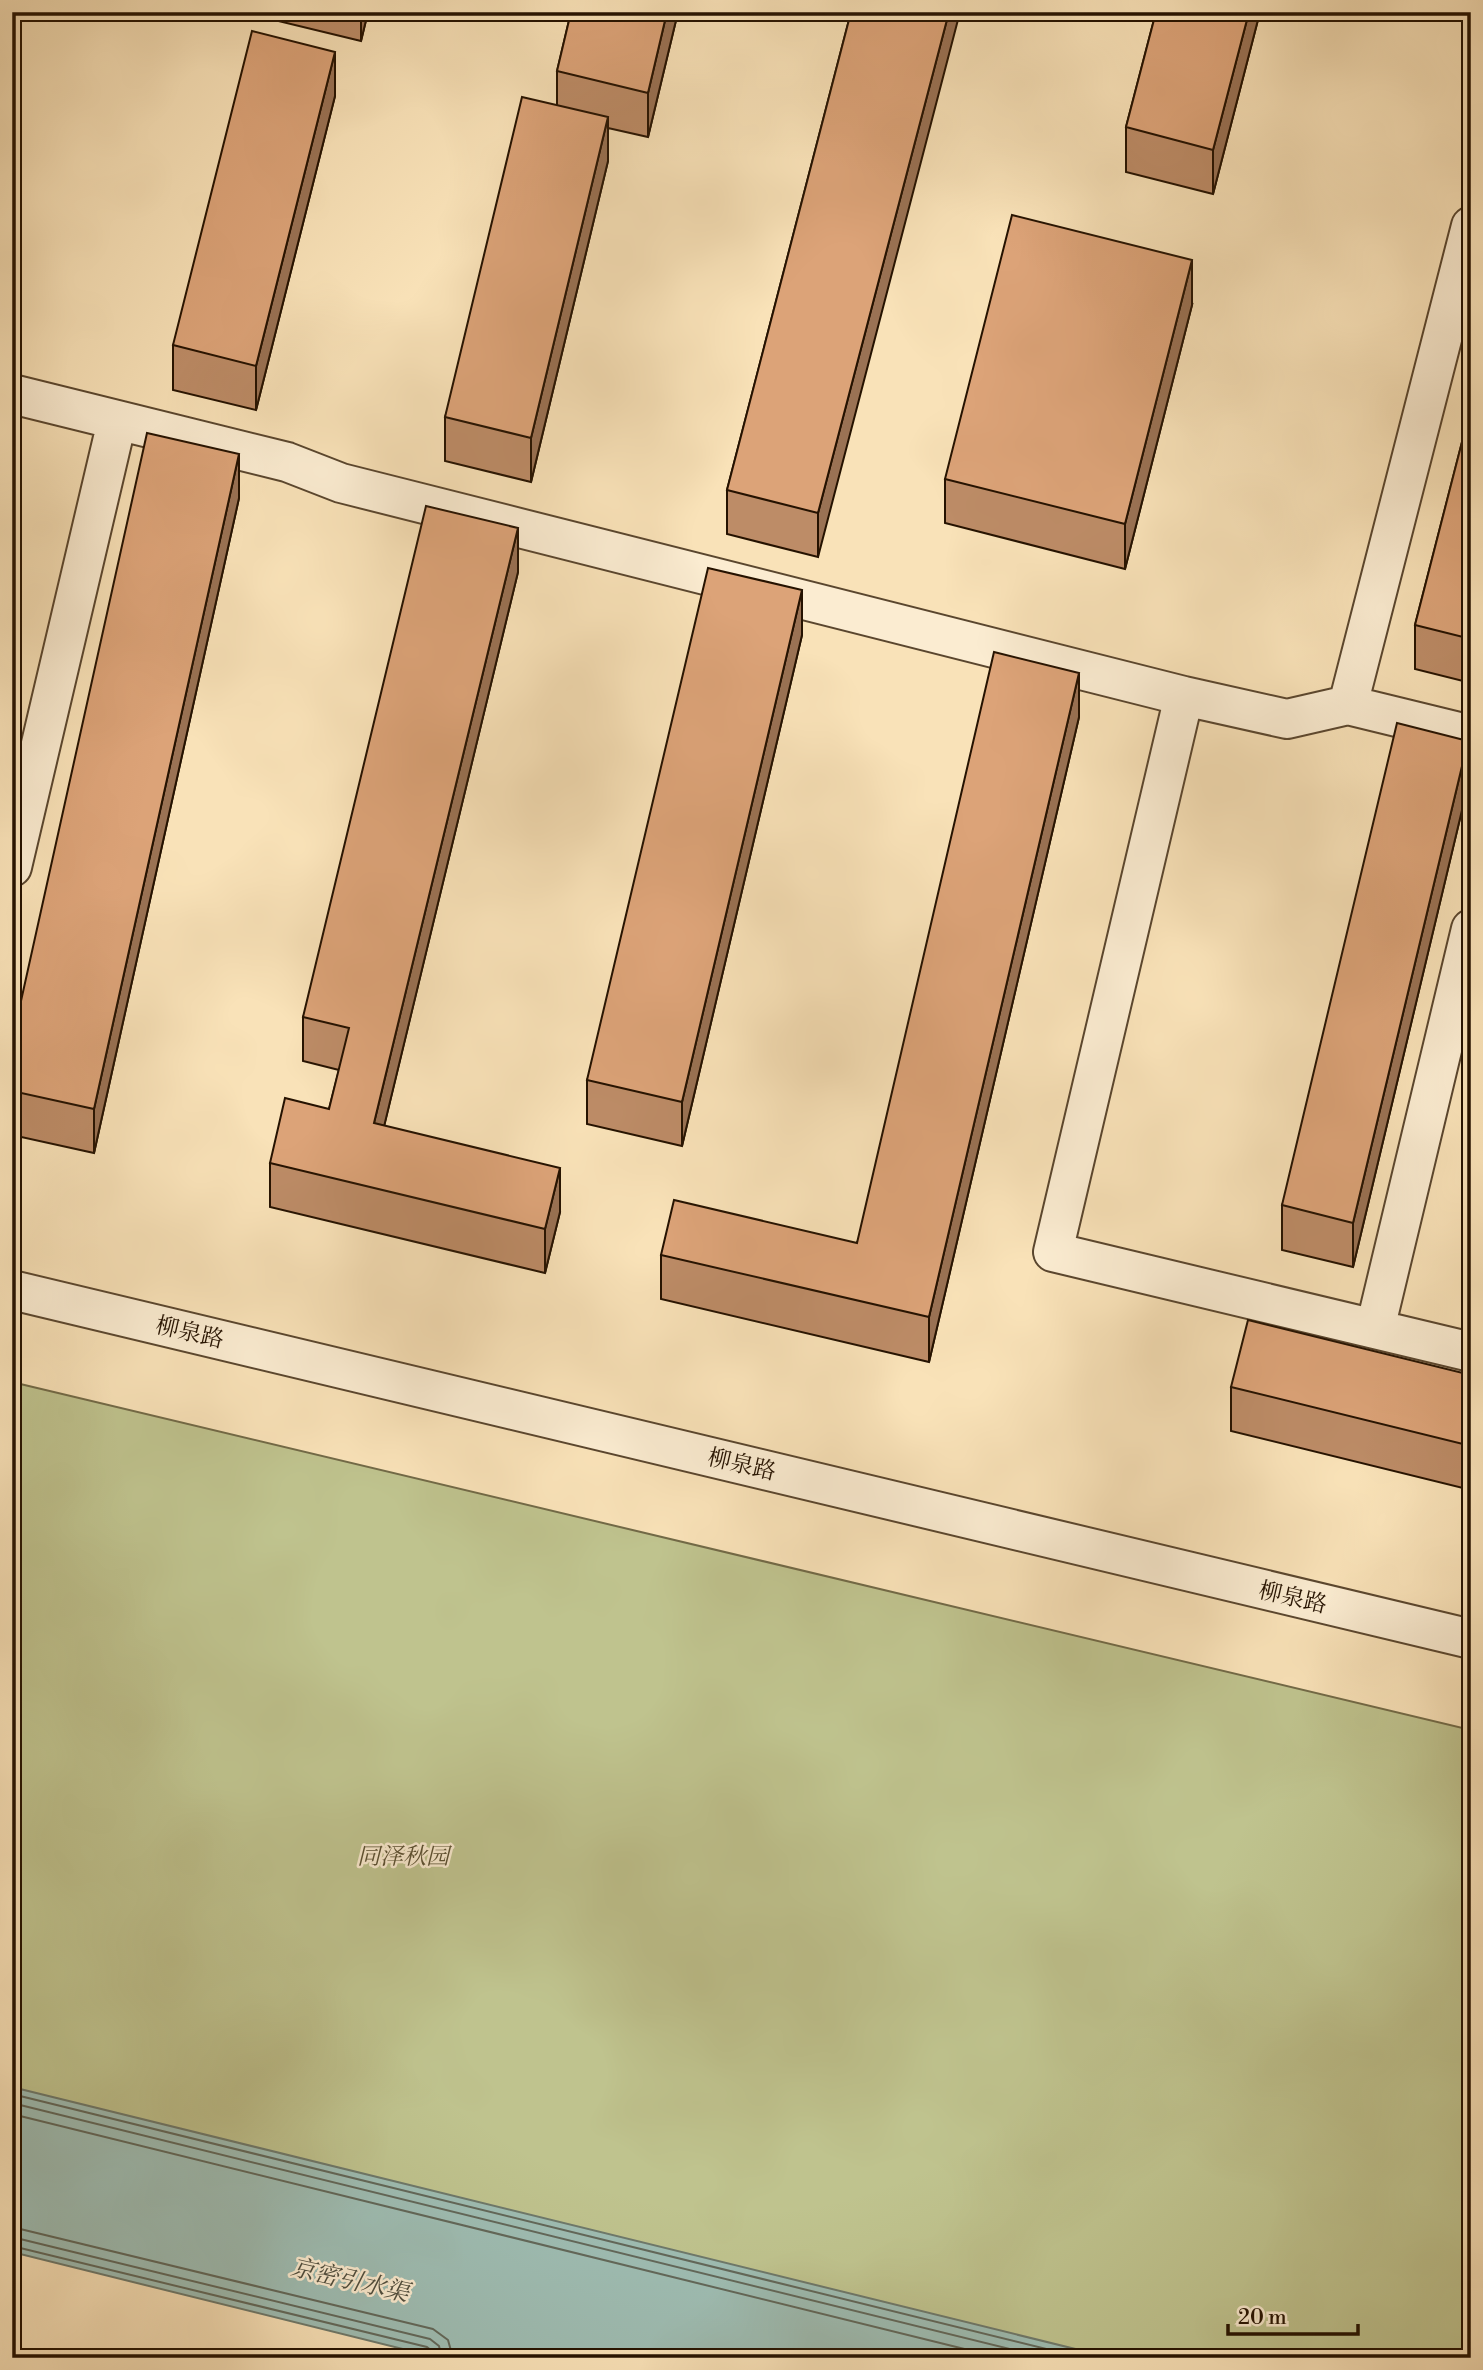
<svg xmlns="http://www.w3.org/2000/svg" width="1483" height="2370" viewBox="0 0 1483 2370" font-family="'Libre Bodoni','Noto Serif SC',serif">
<style>
.green{fill:#bfc38e;stroke:#726a47;stroke-width:2}
.water{fill:#9ebdb3;stroke:#6e796b;stroke-width:2}
.lines{fill:none;stroke-linecap:round;stroke-linejoin:round}
.shore{stroke:#62685a;stroke-width:2}
.minor-casing{stroke:#5a462e;stroke-width:42}
.minor{stroke:#fbecd1;stroke-width:38}
.wall{fill:#bd8c67;stroke:#251200;stroke-width:2}
.shaded-wall{fill:#9a7254;stroke:#251200;stroke-width:2}
.building{fill:#dca378;stroke:#251200;stroke-width:2}
.labels{text-anchor:middle;stroke-width:5;stroke-linejoin:round;paint-order:stroke}
.street-label{font-size:23px;fill:#251200;stroke:#fbecd1}
.park-label{font-size:23px;font-style:italic;fill:#5b5032;stroke:#fbecd1}
.water-label{font-size:24px;font-style:italic;fill:#4f4e3f;stroke:#fbecd1}
</style>
<rect width="100%" height="100%" fill="#f9e2b8"/>
<filter id="stains"><feTurbulence type="fractalNoise" baseFrequency=".00286" numOctaves="4"/><feColorMatrix values="0 0 0 0 .2 0 0 0 0 .09 0 0 0 0 .02 0 0 0 .5 -.17"/></filter>
<radialGradient id="worn" r=".72"><stop offset=".6" stop-color="#630" stop-opacity="0"/><stop offset="1" stop-color="#630" stop-opacity=".3"/></radialGradient>
<path class="green" d="M 12,1382 L 1471,1730 L 1471,2358 L 924,2358 L 12,2145 Z"/>
<path class="water" d="M 12,2087 L 1112,2358 L 439,2358 L 12,2252 Z"/>
<g class="lines">
<path class="shore" d="M 12,2094 L 1083,2358
M 12,2103 L 1046,2358
M 12,2114 L 1001,2358
M 12,2227 L 433,2329 L 448,2340 L 453,2358
M 12,2237 L 430,2339 L 439,2346 L 442,2358
M 12,2246 L 427,2347 L 432,2351 L 434,2358"/>
<g class="minor-casing">
<path id="minor" d="M 12,394 L 287,462 L 341,483 L 1184,696 L 1287,719 L 1348,705 L 1471,735
M 1184,696 L 1053,1252 L 1471,1352
M 1348,705 L 1471,226
M 12,867 L 117,421
M 12,1290 L 1471,1639
M 1375,1329 L 1471,929"/>
</g>
<use href="#minor" class="minor"/>
</g>
<path class="wall" d="M 270,12 L 368,12 L 361,41 L 270,19 Z
M 571,12 L 678,12 L 648,137 L 608,128 L 608,161 L 531,482 L 445,461 L 445,417 L 557,105 L 557,71 Z
M 851,12 L 818,557 L 727,534 L 727,490 Z
M 1156,12 L 1260,12 L 1213,194 L 1126,172 L 1126,127 Z
M 335,96 L 256,410 L 173,390 L 173,345 Z
M 1192,305 L 1125,569 L 945,523 L 945,479 Z
M 1471,407 L 1471,683 L 1415,669 L 1415,625 Z
M 239,498 L 94,1153 L 12,1135 L 12,1028 L 15,1028 Z
M 518,572 L 384,1126 L 560,1212 L 545,1273 L 270,1207 L 270,1163 L 329,1109 L 339,1070 L 303,1061 L 303,1017 Z
M 802,635 L 682,1146 L 587,1124 L 587,1080 Z
M 1079,717 L 929,1362 L 661,1299 L 661,1255 L 857,1243 Z
M 1468,785 L 1353,1267 L 1282,1250 L 1282,1205 Z
M 1471,1375 L 1471,1490 L 1231,1431 L 1231,1387 Z"/>
<path class="shaded-wall" d="M 361,12 L 368,12 L 361,41 Z
M 667,12 L 678,12 L 648,137 L 648,93 Z
M 949,12 L 960,12 L 818,557 L 818,513 Z
M 1249,12 L 1260,12 L 1213,194 L 1213,150 Z
M 335,52 L 335,96 L 256,410 L 256,366 Z
M 608,117 L 608,161 L 531,482 L 531,438 Z
M 1192,260 L 1192,305 L 1125,569 L 1125,524 Z
M 239,454 L 239,498 L 94,1153 L 94,1109 Z
M 518,528 L 518,572 L 374,1168 L 374,1123 Z
M 802,590 L 802,635 L 682,1146 L 682,1102 Z
M 1079,673 L 1079,717 L 929,1362 L 929,1317 Z
M 1468,741 L 1468,785 L 1353,1267 L 1353,1223 Z
M 560,1168 L 560,1212 L 545,1273 L 545,1229 Z"/>
<path class="building" d="M 571,12 L 667,12 L 648,93 L 557,71 Z
M 851,12 L 949,12 L 818,513 L 727,490 Z
M 1156,12 L 1249,12 L 1213,150 L 1126,127 Z
M 252,31 L 335,52 L 256,366 L 173,345 Z
M 522,97 L 608,117 L 531,438 L 445,417 Z
M 1012,215 L 1192,260 L 1125,524 L 945,479 Z
M 1471,407 L 1471,639 L 1415,625 Z
M 147,433 L 239,454 L 94,1109 L 12,1091 L 12,1028 L 15,1028 Z
M 426,506 L 518,528 L 374,1123 L 560,1168 L 545,1229 L 270,1163 L 285,1098 L 329,1109 L 349,1028 L 303,1017 Z
M 708,568 L 802,590 L 682,1102 L 587,1080 Z
M 994,652 L 1079,673 L 929,1317 L 661,1255 L 674,1200 L 857,1243 Z
M 1397,723 L 1468,741 L 1353,1223 L 1282,1205 Z
M 1248,1320 L 1471,1375 L 1471,1446 L 1231,1387 Z"/>
<g class="labels">
<g class="street-label">
<text transform="translate(190 1332) rotate(13)" y="8">柳泉路</text>
<text transform="translate(742 1464) rotate(13)" y="8">柳泉路</text>
<text transform="translate(1293 1597) rotate(13)" y="8">柳泉路</text>
</g>
<g class="park-label">
<text x="403" y="1864">同泽秋园</text>
</g>
<g class="water-label">
<text transform="translate(350 2280) rotate(13)" y="8">京密引水渠</text>
</g>
</g>
<rect width="1483" height="2370" fill="none" stroke="#f9e2b8" stroke-width="42"/>
<rect x="14" y="14" width="1455" height="2342" fill="none" stroke="#251200" stroke-width="3.5"/>
<rect x="21" y="21" width="1441" height="2328" fill="none" stroke="#251200" stroke-width="2"/>
<path d="M1228 2324v10h130v-10" fill="none" stroke="#251200" stroke-width="3.5"/>
<text x="1238" y="2324" font-size="21" fill="#251200" stroke="#fbecd1" stroke-width="5" paint-order="stroke">20 m</text>
<rect width="100%" height="100%" filter="url(#stains)"/>
<rect width="100%" height="100%" fill="url(#worn)"/>
</svg>
